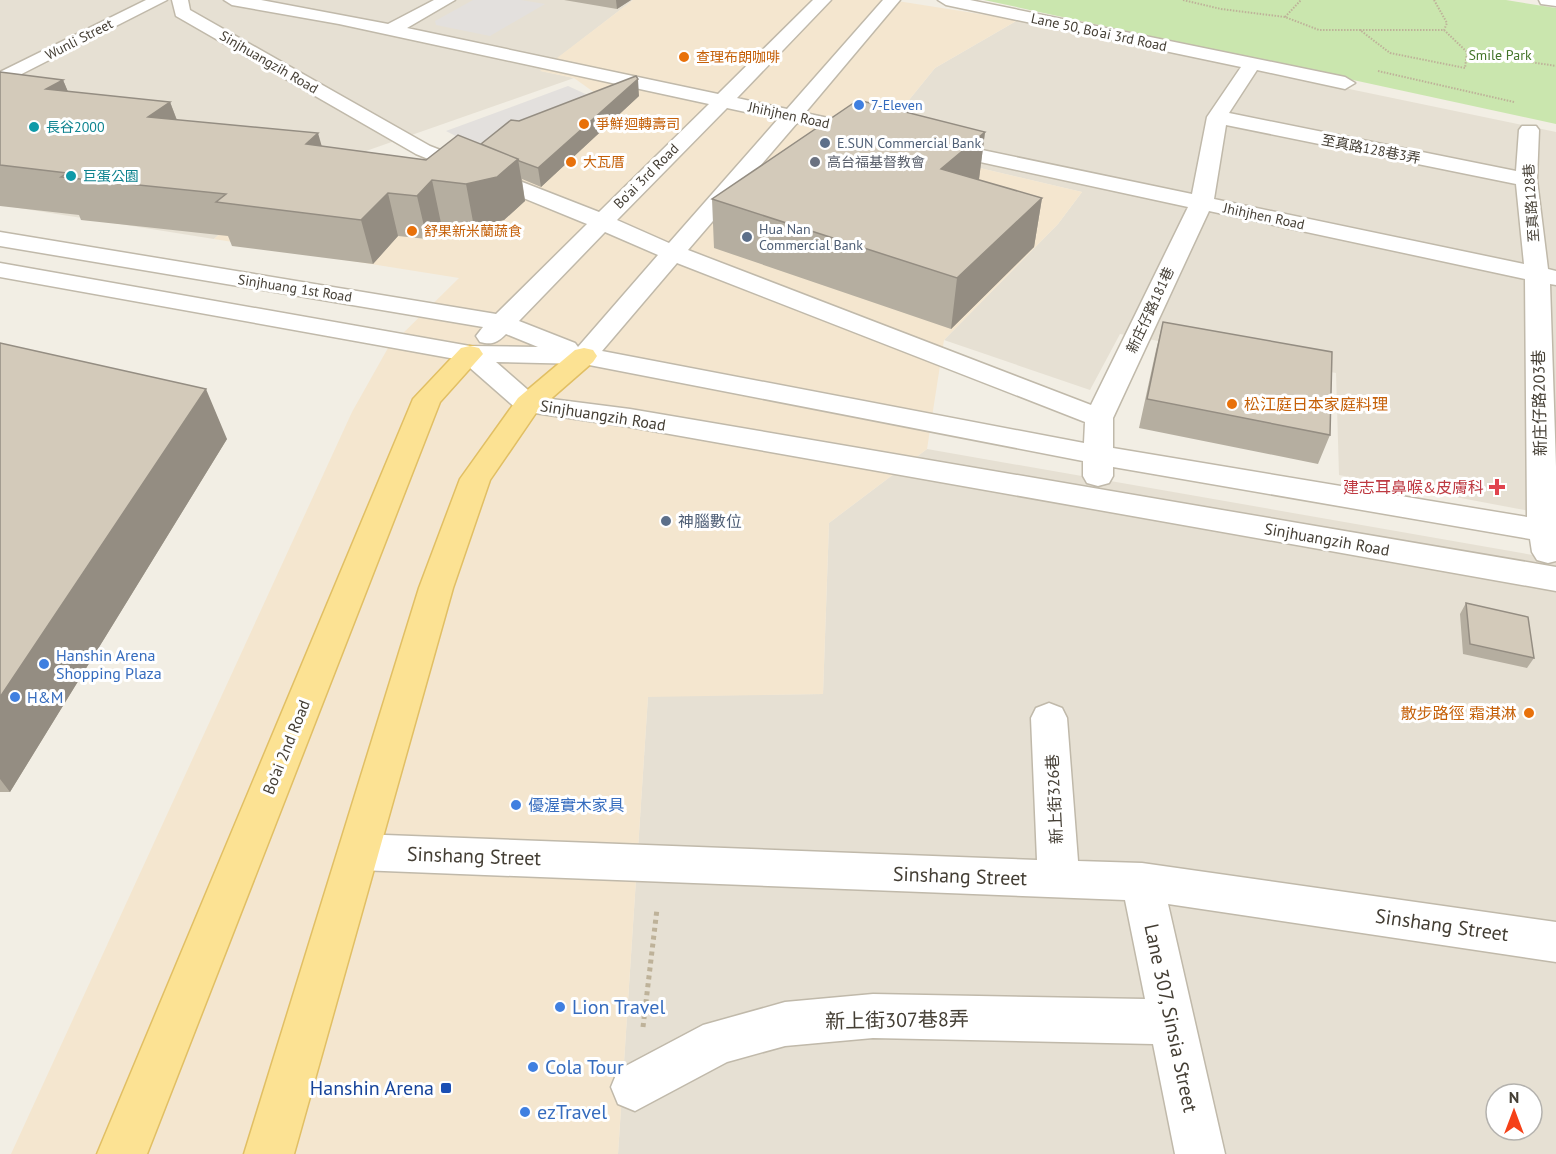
<svg xmlns="http://www.w3.org/2000/svg" width="1556" height="1154" viewBox="0 0 1556 1154" font-family="'PT Sans','Noto Sans TC',sans-serif">
<style>
.residential{fill:#e6e0d3;fill-rule:evenodd}
.commercial{fill:#f4e6cf}
.green{fill:#cae6ae}
.parking{fill:#e3e0dd}
.lines{fill:none;stroke-linecap:round;stroke-linejoin:round}
.minor-casing{stroke:#c0b9aa;stroke-width:3}
.major-casing{stroke:#e1bf64;stroke-width:3}
.path-far1{stroke:#beb299;stroke-width:2;stroke-dasharray:1.5 1.5;stroke-linecap:butt}
.path{stroke:#beb299;stroke-width:5;stroke-dasharray:4 4;stroke-linecap:butt}
.minor{fill:#fff;fill-rule:evenodd}
.major{fill:#fce293;fill-rule:evenodd}
.wall{fill:#b5aea0}
.shaded-wall{fill:#948d82}
.building{fill:#d3caba;stroke:#948d82;stroke-width:1.5}
.food-dot{fill:#e8710a;stroke:#fff;stroke-width:2}
.shop-dot{fill:#3f7fe0;stroke:#fff;stroke-width:2}
.culture-dot{fill:#0f9aa8;stroke:#fff;stroke-width:2}
.service-dot{fill:#5c6f8a;stroke:#fff;stroke-width:2}
.worship-dot{fill:#6b7280;stroke:#fff;stroke-width:2}
.health-dot{fill:#e0444e;stroke:#fff;stroke-width:2}
.transit-dot{fill:#1a4fb4;stroke:#fff;stroke-width:2}
.labels{text-anchor:middle;stroke-width:6;stroke-linejoin:round;paint-order:stroke}
.far-street-label{font-size:14px;fill:#443e34;stroke:#fff}
.far-park-label{font-size:14px;fill:#437429;stroke:#fff}
.far-food-label{font-size:14px;fill:#c56008;stroke:#fff;text-anchor:start}
.far-shop-label{font-size:14px;fill:#366cbe;stroke:#fff;text-anchor:start}
.far-culture-label{font-size:14px;fill:#0d838f;stroke:#fff;text-anchor:start}
.far-service-label{font-size:14px;fill:#4e5e75;stroke:#fff;text-anchor:start}
.far-worship-label{font-size:14px;fill:#5b616d;stroke:#fff;text-anchor:start}
.street-label{font-size:16px;fill:#443e34;stroke:#fff}
.food-label{font-size:16px;fill:#c56008;stroke:#fff;text-anchor:start}
.health-label{font-size:16px;fill:#be3a42;stroke:#fff;text-anchor:end}
.service-label{font-size:16px;fill:#4e5e75;stroke:#fff;text-anchor:start}
.shop-label{font-size:16px;fill:#366cbe;stroke:#fff;text-anchor:start}
.near-street-label{font-size:20px;fill:#443e34;stroke:#fff}
.near-shop-label{font-size:20px;fill:#366cbe;stroke:#fff;text-anchor:start}
.near-transit-label{font-size:20px;fill:#164399;stroke:#fff;text-anchor:end}
</style>
<rect width="100%" height="100%" fill="#f2eee4"/>
<path class="residential" d="M 0,0 L 633,0 L 541,71 L 574,78 L 366,151 L 404,176 L 235,220 L 214,239 L 0,205 Z
M 1018,20 L 1556,132 L 1556,516 L 1339,475 L 1336,373 L 1120,334 L 1090,390 L 944,340 L 1058,224 L 1082,192 L 874,143 L 935,68 Z
M 927,449 L 1556,559 L 1556,1154 L 618,1154 L 648,696 L 823,694 L 829,523 ZM 1496,1094 L 1532,1094 L 1532,1130 L 1496,1130 Z"/>
<path class="commercial" d="M 633,0 L 891,0 L 1018,20 L 935,68 L 874,143 L 1082,192 L 1058,224 L 944,340 L 927,449 L 829,523 L 823,694 L 648,697 L 618,1154 L 11,1154 L 352,412 L 388,348 L 459,278 L 214,239 L 235,220 L 404,176 L 609,103 L 574,78 L 540,71 Z"/>
<path class="green" d="M 984,0 L 1506,0 L 1556,8 L 1556,124 Z"/>
<path class="parking" d="M 473,0 L 521,0 L 545,4 L 490,36 L 436,25 L 435,21 Z
M 568,86 L 603,102 L 481,149 L 446,131 Z"/>
<g class="lines">
<g class="minor-casing">
<path id="minor" d="M 146,0 L 167,0 L 0,85 L 0,72 Z
M 172,0 L 188,0 L 190,10 L 430,146 L 599,212 L 709,104 L 339,24 L 232,5 L 224,0 L 261,0 L 388,24 L 434,0 L 455,0 L 407,28 L 718,94 L 813,0 L 831,0 L 737,98 L 787,109 L 883,0 L 900,0 L 805,113 L 875,128 L 878,132 L 875,136 L 868,138 L 797,123 L 688,250 L 1091,405 L 1188,207 L 939,153 L 932,151 L 929,147 L 932,143 L 939,141 L 1192,194 L 1207,117 L 1241,67 L 946,5 L 938,0 L 970,0 L 1345,77 L 1355,83 L 1345,89 L 1257,70 L 1229,113 L 1516,171 L 1519,130 L 1522,126 L 1536,126 L 1539,130 L 1537,180 L 1548,269 L 1556,271 L 1556,285 L 1550,284 L 1556,467 L 1556,561 L 1548,563 L 1537,560 L 1532,552 L 1530,539 L 1113,467 L 1113,476 L 1109,483 L 1098,486 L 1087,483 L 1083,476 L 1083,461 L 584,364 L 496,362 L 536,397 L 630,409 L 1556,567 L 1556,591 L 630,427 L 528,412 L 518,410 L 461,360 L 0,277 L 0,263 L 470,346 L 538,347 L 506,334 C 497,343 492,345 480,342 L 476,336 L 483,327 L 0,246 L 0,232 L 496,314 L 587,224 L 416,154 L 176,16 ZM 727,108 L 778,119 L 669,243 L 617,220 ZM 1226,125 L 1516,184 L 1524,264 L 1214,199 ZM 1209,211 L 1525,279 L 1527,517 L 1113,448 L 1113,418 ZM 605,232 L 658,255 L 578,347 L 575,343 L 519,321 ZM 677,263 L 1085,422 L 1084,443 L 602,351 Z
M 1539,0 L 1556,0 L 1556,6 L 1541,4 Z
M 1049,703 L 1062,708 L 1067,718 L 1078,861 L 1142,863 L 1556,922 L 1556,962 L 1168,904 L 1225,1154 L 1175,1154 L 1153,1044 L 873,1038 L 785,1046 L 727,1062 L 635,1111 L 618,1104 L 611,1087 L 618,1070 L 703,1025 L 785,1002 L 873,994 L 1145,999 L 1125,900 L 359,870 L 345,865 L 339,852 L 345,839 L 359,834 L 1037,860 L 1031,718 L 1036,708 Z"/>
</g>
<g class="major-casing">
<path id="major" d="M 470,346 L 479,348 L 483,354 L 440,402 L 147,1154 L 97,1154 L 413,399 L 461,348 Z
M 584,348 L 593,350 L 597,356 L 593,362 L 538,410 L 490,480 L 453,588 L 294,1154 L 244,1154 L 419,588 L 460,479 L 518,398 L 575,350 Z"/>
</g>
<path class="path-far1" d="M 1183,0 L 1221,9 L 1285,17 L 1319,30 L 1360,30
M 1434,0 L 1447,23 L 1444,30
M 1285,17 L 1301,0
M 1360,30 L 1444,30 L 1467,52 L 1465,68 L 1390,53 Z
M 1467,52 L 1556,66
M 1378,71 L 1514,102"/>
<path class="path" d="M 643,1027 L 657,909"/>
<use href="#minor" class="minor"/>
<use href="#major" class="major"/>
</g>
<path class="wall" d="M 564,0 L 631,0 L 617,9 Z
M 0,72 L 63,80 L 68,92 L 170,102 L 177,120 L 321,146 L 426,160 L 481,144 L 519,121 L 639,96 L 541,187 L 522,179 L 525,201 L 504,220 L 474,227 L 441,223 L 427,239 L 398,236 L 373,264 L 232,246 L 228,236 L 81,220 L 79,215 L 0,206 Z
M 985,132 L 979,179 L 978,180 L 1042,198 L 1034,247 L 951,329 L 714,248 L 712,199 Z
M 1163,322 L 1330,435 L 1318,464 L 1139,428 L 1156,350 Z
M 0,343 L 227,439 L 10,792 L 0,792 Z
M 1466,603 L 1534,658 L 1527,668 L 1463,654 L 1460,614 Z"/>
<path class="shaded-wall" d="M 616,0 L 631,0 L 617,9 Z
M 638,79 L 639,96 L 541,187 L 538,168 Z
M 63,80 L 80,120 L 46,89 Z
M 170,102 L 185,142 L 148,117 Z
M 985,132 L 979,179 L 936,217 L 941,169 Z
M 318,133 L 330,175 L 306,144 Z
M 518,159 L 525,201 L 504,220 L 474,227 L 466,184 Z
M 432,180 L 441,223 L 427,239 L 417,196 Z
M 388,193 L 398,236 L 373,264 L 361,220 Z
M 1042,198 L 1034,247 L 951,329 L 957,278 Z
M 206,389 L 227,439 L 10,792 L 0,779 L 0,697 Z"/>
<path class="building" d="M 0,72 L 63,80 L 46,89 L 170,102 L 148,117 L 318,133 L 306,144 L 426,160 L 458,135 L 518,159 L 497,177 L 466,184 L 432,180 L 417,196 L 388,193 L 361,220 L 216,202 L 226,194 L 61,177 L 67,173 L 0,165 Z
M 636,76 L 638,79 L 538,168 L 519,161 L 518,159 L 481,144 L 511,120 L 519,121 Z
M 858,100 L 985,132 L 941,169 L 1042,198 L 957,278 L 712,199 Z
M 1163,322 L 1332,352 L 1330,435 L 1147,399 Z
M 0,343 L 206,389 L 0,697 Z
M 1466,603 L 1528,617 L 1534,658 L 1470,644 Z"/>
<g class="food-dot">
<circle cx="684" cy="57" r="6"/>
<circle cx="584" cy="124" r="6"/>
<circle cx="571" cy="162" r="6"/>
<circle cx="412" cy="231" r="6"/>
<circle cx="1232" cy="404" r="6"/>
<circle cx="1529" cy="713" r="6"/>
</g>
<g class="shop-dot">
<circle cx="859" cy="105" r="6"/>
<circle cx="44" cy="664" r="6"/>
<circle cx="15" cy="697" r="6"/>
<circle cx="516" cy="805" r="6"/>
<circle cx="560" cy="1007" r="6"/>
<circle cx="533" cy="1067" r="6"/>
<circle cx="525" cy="1112" r="6"/>
</g>
<g class="culture-dot">
<circle cx="34" cy="127" r="6"/>
<circle cx="71" cy="176" r="6"/>
</g>
<g class="service-dot">
<circle cx="825" cy="143" r="6"/>
<circle cx="747" cy="237" r="6"/>
<circle cx="666" cy="521" r="6"/>
</g>
<circle class="worship-dot" cx="815" cy="162" r="6"/>
<path class="health-dot" d="M1494 478h6v6h6v6h-6v6h-6v-6h-6v-6h6z"/>
<rect class="transit-dot" x="440" y="1082" width="12" height="12" rx="3"/>
<g class="labels">
<g class="far-street-label">
<text transform="translate(1099 32) rotate(12)" y="5">Lane 50, Bo'ai 3rd Road</text>
<text transform="translate(79 39) rotate(-27)" y="5">Wunli Street</text>
<text transform="translate(269 62) rotate(30)" y="5">Sinjhuangzih Road</text>
<text transform="translate(789 115) rotate(12)" y="5">Jhihjhen Road</text>
<text transform="translate(1371 149) rotate(11)" y="5">至真路128巷3弄</text>
<text transform="translate(646 176) rotate(-45)" y="5">Bo'ai 3rd Road</text>
<text transform="translate(1531 203) rotate(-94)" y="5">至真路128巷</text>
<text transform="translate(1264 216) rotate(12)" y="5">Jhihjhen Road</text>
<text transform="translate(295 288) rotate(9)" y="5">Sinjhuang 1st Road</text>
<text transform="translate(1150 310) rotate(-65)" y="5">新庄仔路181巷</text>
</g>
<g class="far-park-label">
<text x="1500" y="60">Smile Park</text>
</g>
<g class="far-food-label">
<text x="696" y="62">查理布朗咖啡</text>
<text x="596" y="129">爭鮮迴轉壽司</text>
<text x="583" y="167">大瓦厝</text>
<text x="424" y="236">舒果新米蘭蔬食</text>
</g>
<g class="far-shop-label">
<text x="871" y="110">7-Eleven</text>
</g>
<g class="far-culture-label">
<text x="46" y="132">長谷2000</text>
<text x="83" y="181">巨蛋公園</text>
</g>
<g class="far-service-label">
<text x="837" y="148">E.SUN Commercial Bank</text>
<text x="759" y="234">Hua Nan<tspan x="759" dy="16">Commercial Bank</tspan></text>
</g>
<g class="far-worship-label">
<text x="827" y="167">高台福基督教會</text>
</g>
<g class="street-label">
<text transform="translate(1539 403) rotate(-91)" y="6">新庄仔路203巷</text>
<text transform="translate(603 415) rotate(9)" y="6">Sinjhuangzih Road</text>
<text transform="translate(1327 539) rotate(10)" y="6">Sinjhuangzih Road</text>
<text transform="translate(286 747) rotate(-68)" y="6">Bo'ai 2nd Road</text>
<text transform="translate(1054 799) rotate(-93)" y="6">新上街326巷</text>
</g>
<g class="food-label">
<text x="1244" y="410">松江庭日本家庭料理</text>
<text x="1517" y="719" text-anchor="end">散步路徑 霜淇淋</text>
</g>
<g class="health-label">
<text x="1484" y="493">建志耳鼻喉&amp;皮膚科</text>
</g>
<g class="service-label">
<text x="678" y="527">神腦數位</text>
</g>
<g class="shop-label">
<text x="56" y="661">Hanshin Arena<tspan x="56" dy="18">Shopping Plaza</tspan></text>
<text x="27" y="703">H&amp;M</text>
<text x="528" y="811">優渥實木家具</text>
</g>
<g class="near-street-label">
<text transform="translate(474 856) rotate(2)" y="7">Sinshang Street</text>
<text transform="translate(960 876) rotate(2)" y="7">Sinshang Street</text>
<text transform="translate(1442 925) rotate(8)" y="7">Sinshang Street</text>
<text transform="translate(1171 1018) rotate(78)" y="7">Lane 307, Sinsia Street</text>
<text transform="translate(897 1020) rotate(-1)" y="7">新上街307巷8弄</text>
</g>
<g class="near-shop-label">
<text x="572" y="1014">Lion Travel</text>
<text x="545" y="1074">Cola Tour</text>
<text x="537" y="1119">ezTravel</text>
</g>
<g class="near-transit-label">
<text x="434" y="1095">Hanshin Arena</text>
</g>
</g>
<g transform="translate(1514 1112)"><circle r="28" fill="#ffffff" stroke="#b4b2ae" stroke-width="1.5"/>
<path d="M0-4.5L10 22L0 15L-10 22Z" fill="#f54118"/>
<text y="-9" font-size="16" font-weight="bold" text-anchor="middle" fill="#443e34">N</text>
</g>
</svg>
